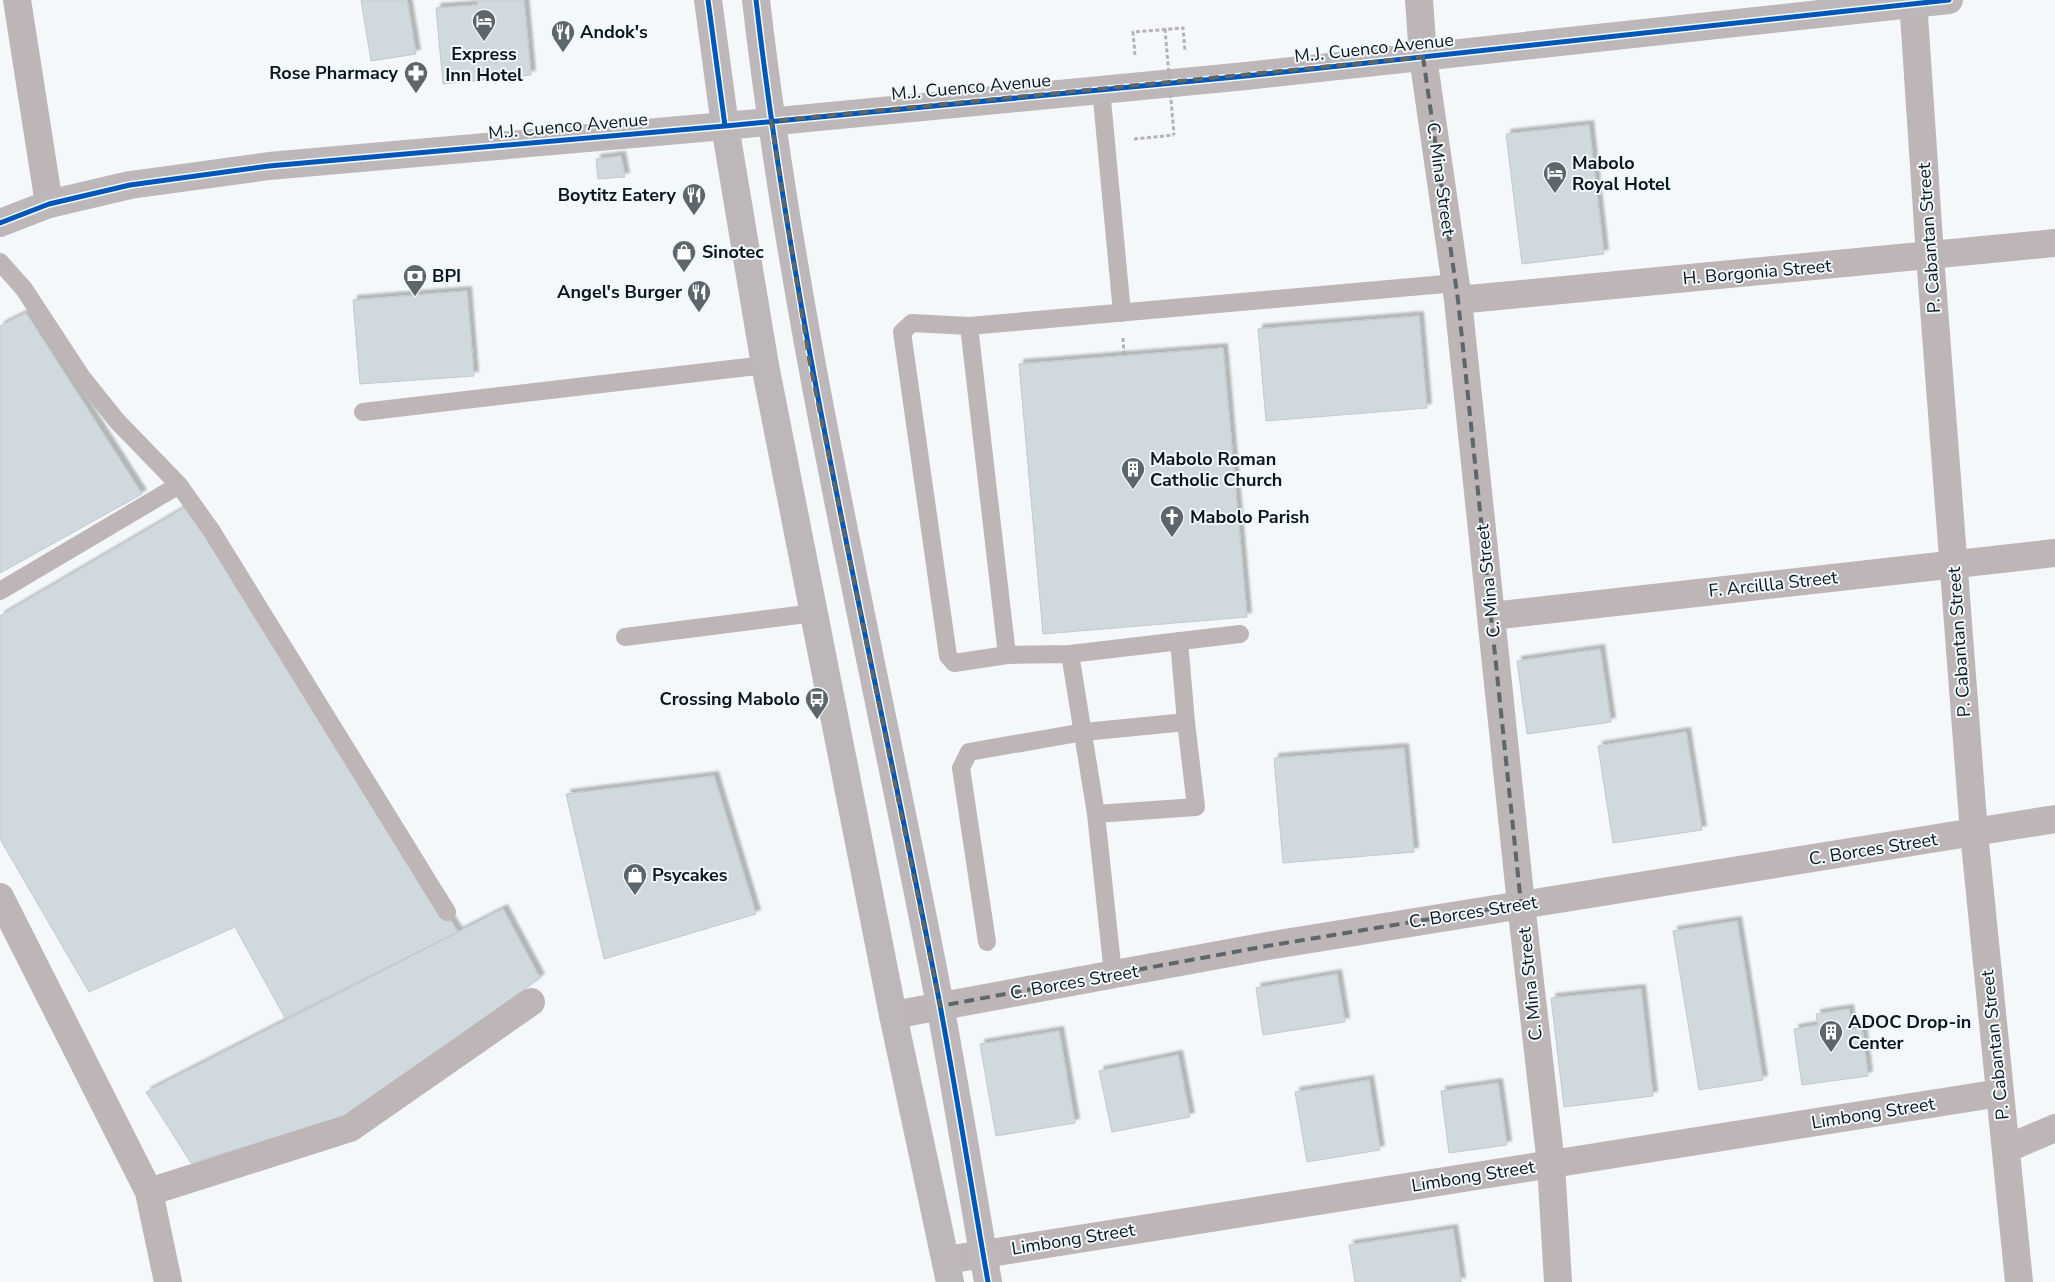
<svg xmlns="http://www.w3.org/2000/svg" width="2055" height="1282" viewBox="0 0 2055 1282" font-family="'Nunito Sans',sans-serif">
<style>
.building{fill:#d0dade;stroke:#c1c9cd;filter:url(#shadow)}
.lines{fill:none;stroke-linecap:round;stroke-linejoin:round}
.path{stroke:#b6b1b3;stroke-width:3;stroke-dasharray:4 2.5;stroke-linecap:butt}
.lane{stroke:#beb5b6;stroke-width:18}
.street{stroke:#beb5b6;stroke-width:28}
.primary{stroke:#beb7b9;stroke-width:28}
.path-bridge{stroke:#b6b1b3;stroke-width:3;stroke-dasharray:4 2.5;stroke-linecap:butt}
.cycleway-casing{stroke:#f2f9fc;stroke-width:8}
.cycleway{stroke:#0057b8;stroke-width:5}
.marked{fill:none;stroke:#5d666a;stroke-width:4;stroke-dasharray:10 6;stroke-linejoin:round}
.labels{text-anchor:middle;stroke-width:4;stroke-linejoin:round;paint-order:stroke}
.poi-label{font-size:18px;font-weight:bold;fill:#0b171d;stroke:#f2f9fc;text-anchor:start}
.street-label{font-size:18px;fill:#0b171d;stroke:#f2f9fc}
</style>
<defs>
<filter id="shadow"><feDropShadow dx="4.5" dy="-4.5" stdDeviation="1" flood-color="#0004"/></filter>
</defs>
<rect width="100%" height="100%" fill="#f4f8fa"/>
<path class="building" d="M 361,0 L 407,0 L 416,54 L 371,61 Z
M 478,0 L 524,0 L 531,75 L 443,84 L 436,8 L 478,5 Z
M 1589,125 L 1604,254 L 1522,264 L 1506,134 Z
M 621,156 L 625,177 L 598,179 L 596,159 Z
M 467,291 L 474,376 L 360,384 L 353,300 Z
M 26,313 L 142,494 L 0,573 L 0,326 Z
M 1419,316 L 1427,408 L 1266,421 L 1258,329 Z
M 1223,348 L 1247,617 L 1043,634 L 1019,364 Z
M 186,507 L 458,932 L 285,1018 L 235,927 L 89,992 L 0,839 L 0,616 Z
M 1600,649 L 1611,722 L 1527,734 L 1517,661 Z
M 1686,732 L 1702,830 L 1613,843 L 1598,746 Z
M 1404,748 L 1414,852 L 1283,863 L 1274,758 Z
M 714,776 L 756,914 L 604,959 L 566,794 Z
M 503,909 L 540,978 L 346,1117 L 191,1163 L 146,1092 Z
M 1737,921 L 1763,1080 L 1699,1090 L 1673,931 Z
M 1337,974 L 1345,1022 L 1263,1035 L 1256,988 Z
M 1641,989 L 1653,1096 L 1564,1107 L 1551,998 Z
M 1849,1009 L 1852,1029 L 1862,1028 L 1868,1076 L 1802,1085 L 1794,1029 L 1818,1025 L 1816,1014 Z
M 1059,1031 L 1075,1123 L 996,1136 L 980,1044 Z
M 1178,1055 L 1190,1117 L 1112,1132 L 1099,1071 Z
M 1369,1080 L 1380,1150 L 1307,1162 L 1295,1092 Z
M 1498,1083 L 1507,1145 L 1449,1153 L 1441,1091 Z
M 1453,1229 L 1461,1282 L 1355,1282 L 1349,1245 Z"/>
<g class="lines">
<path class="path" d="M 1135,55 L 1133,32 L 1183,28 L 1185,51
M 1134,139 L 1174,135
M 1123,338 L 1124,355"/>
<path class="lane" d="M 1101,89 L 1122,313
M 0,262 L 24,289 L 81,376 L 117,421 L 179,485 L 211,530 L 447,912
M 969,326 L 1007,655
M 363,412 L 765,365
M 0,591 L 179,485
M 1240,634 L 1070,654 L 1007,655 L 954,663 L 948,656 L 902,332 L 912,323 L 969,326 L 1456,283
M 625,637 L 814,613
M 1179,641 L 1186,722
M 1070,654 L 1096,814 L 1113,974
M 987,942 L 961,768 L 969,752 L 1084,732 L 1186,722 L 1196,807 L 1096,814"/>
<path class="street" d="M 17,0 L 49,204
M 1419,0 L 1423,57 L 1458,300 L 1521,904 L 1551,1164 L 1558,1282
M 1913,0 L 1930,256 L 1974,833 L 2019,1282
M 1458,300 L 2055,243
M 1492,616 L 2055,553
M 0,897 L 149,1192 L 168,1282
M 893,1015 L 1267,946 L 2055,819
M 2006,1149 L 2055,1128
M 149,1192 L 350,1128 L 531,1002
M 946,1260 L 2000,1093"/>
<path class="primary" d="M 708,0 L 725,126 L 765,365 L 893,1015 L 950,1282
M 756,0 C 795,339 876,670 940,1005 C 957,1097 972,1190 988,1282
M 0,223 L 49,204 L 130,185 L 269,166 L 725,126 L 1246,76 L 1949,0"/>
<path class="path-bridge" d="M 1165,29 L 1174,135"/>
<g class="cycleway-casing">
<path id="cycleway" d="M 708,0 L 725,126
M 756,0 C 795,339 876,670 940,1005 C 957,1097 972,1190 988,1282
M 0,223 L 49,204 L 130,185 L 269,166 L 725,126 L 1246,76 L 1949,0"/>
</g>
<use href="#cycleway" class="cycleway"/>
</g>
<path class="marked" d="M 1423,57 L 1458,300 L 1521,904 L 1267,946 L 940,1006 L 809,359 L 771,121 Z"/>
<defs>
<g id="hotel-pin" transform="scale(1.25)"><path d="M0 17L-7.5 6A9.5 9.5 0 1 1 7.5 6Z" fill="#5d666a" stroke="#f2f9fc"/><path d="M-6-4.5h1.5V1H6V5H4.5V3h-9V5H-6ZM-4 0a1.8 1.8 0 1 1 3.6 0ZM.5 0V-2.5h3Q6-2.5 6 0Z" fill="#fff"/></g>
<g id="restaurant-pin" transform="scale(1.25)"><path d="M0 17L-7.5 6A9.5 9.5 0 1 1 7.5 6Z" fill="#5d666a" stroke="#f2f9fc"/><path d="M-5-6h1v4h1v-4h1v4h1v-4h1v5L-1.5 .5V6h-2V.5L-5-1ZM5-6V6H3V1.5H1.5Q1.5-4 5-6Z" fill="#fff"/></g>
<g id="pharmacy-pin" transform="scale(1.25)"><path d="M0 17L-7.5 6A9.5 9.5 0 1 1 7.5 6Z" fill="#5d666a" stroke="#f2f9fc"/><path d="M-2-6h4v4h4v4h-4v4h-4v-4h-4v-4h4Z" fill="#fff"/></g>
<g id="shop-pin" transform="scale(1.25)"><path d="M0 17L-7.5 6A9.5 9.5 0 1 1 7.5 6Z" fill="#5d666a" stroke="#f2f9fc"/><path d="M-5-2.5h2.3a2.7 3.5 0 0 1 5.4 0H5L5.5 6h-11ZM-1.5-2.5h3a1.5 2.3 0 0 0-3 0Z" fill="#fff"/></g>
<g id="bank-pin" transform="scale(1.25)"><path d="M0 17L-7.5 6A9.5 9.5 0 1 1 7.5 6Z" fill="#5d666a" stroke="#f2f9fc"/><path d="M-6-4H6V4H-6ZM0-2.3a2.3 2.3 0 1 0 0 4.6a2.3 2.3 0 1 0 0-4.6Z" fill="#fff"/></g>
<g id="building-pin" transform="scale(1.25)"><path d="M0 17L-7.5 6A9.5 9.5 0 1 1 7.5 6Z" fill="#5d666a" stroke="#f2f9fc"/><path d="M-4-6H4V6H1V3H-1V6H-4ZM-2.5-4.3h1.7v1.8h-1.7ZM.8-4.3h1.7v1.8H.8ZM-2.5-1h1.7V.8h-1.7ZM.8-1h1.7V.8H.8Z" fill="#fff"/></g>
<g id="church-pin" transform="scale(1.25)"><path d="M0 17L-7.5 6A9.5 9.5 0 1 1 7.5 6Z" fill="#5d666a" stroke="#f2f9fc"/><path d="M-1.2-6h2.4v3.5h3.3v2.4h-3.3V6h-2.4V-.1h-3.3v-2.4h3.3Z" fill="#fff"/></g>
<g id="bus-pin" transform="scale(1.25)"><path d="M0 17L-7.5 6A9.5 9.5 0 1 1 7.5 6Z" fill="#5d666a" stroke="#f2f9fc"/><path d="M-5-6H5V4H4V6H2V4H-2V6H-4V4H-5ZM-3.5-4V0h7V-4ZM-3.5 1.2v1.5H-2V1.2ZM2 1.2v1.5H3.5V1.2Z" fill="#fff"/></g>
</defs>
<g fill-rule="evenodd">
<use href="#hotel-pin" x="484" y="21"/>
<use href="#restaurant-pin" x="563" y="32"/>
<use href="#pharmacy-pin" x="416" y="73"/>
<use href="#hotel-pin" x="1555" y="173"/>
<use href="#restaurant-pin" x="694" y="195"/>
<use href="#shop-pin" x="684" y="252"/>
<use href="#bank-pin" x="415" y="276"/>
<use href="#restaurant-pin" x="699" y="292"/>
<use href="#building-pin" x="1133" y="469"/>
<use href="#church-pin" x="1172" y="517"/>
<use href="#bus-pin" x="817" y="699"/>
<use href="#shop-pin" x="635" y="875"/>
<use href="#building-pin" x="1831" y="1032"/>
</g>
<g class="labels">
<g class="poi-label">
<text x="580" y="38">Andok's</text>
<text x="484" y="60" text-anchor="middle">Express<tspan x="484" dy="21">Inn Hotel</tspan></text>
<text x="398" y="79" text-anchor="end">Rose Pharmacy</text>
<text x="1572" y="169">Mabolo<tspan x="1572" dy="21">Royal Hotel</tspan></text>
<text x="676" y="201" text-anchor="end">Boytitz Eatery</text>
<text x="702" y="258">Sinotec</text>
<text x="432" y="282">BPI</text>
<text x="682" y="298" text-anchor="end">Angel's Burger</text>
<text x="1150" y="465">Mabolo Roman<tspan x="1150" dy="21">Catholic Church</tspan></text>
<text x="1190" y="523">Mabolo Parish</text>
<text x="800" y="705" text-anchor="end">Crossing Mabolo</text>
<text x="652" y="881">Psycakes</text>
<text x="1848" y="1028">ADOC Drop-in<tspan x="1848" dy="21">Center</tspan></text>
</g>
<g class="street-label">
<text transform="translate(1374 48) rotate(-6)" y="6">M.J. Cuenco Avenue</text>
<text transform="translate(971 87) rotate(-5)" y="6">M.J. Cuenco Avenue</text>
<text transform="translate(568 126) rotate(-5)" y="6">M.J. Cuenco Avenue</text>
<text transform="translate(1441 179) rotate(82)" y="6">C. Mina Street</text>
<text transform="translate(1929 238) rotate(-94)" y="6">P. Cabantan Street</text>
<text transform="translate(1757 272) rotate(-5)" y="6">H. Borgonia Street</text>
<text transform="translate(1488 581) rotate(-96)" y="6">C. Mina Street</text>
<text transform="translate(1773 584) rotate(-6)" y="6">F. Arcillla Street</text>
<text transform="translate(1959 642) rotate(-94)" y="6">P. Cabantan Street</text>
<text transform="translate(1873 849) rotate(-9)" y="6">C. Borces Street</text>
<text transform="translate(1473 912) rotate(-9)" y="6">C. Borces Street</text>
<text transform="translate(1074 982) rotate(-10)" y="6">C. Borces Street</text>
<text transform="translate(1530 984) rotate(-96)" y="6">C. Mina Street</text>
<text transform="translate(1995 1045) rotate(-96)" y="6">P. Cabantan Street</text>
<text transform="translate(1873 1113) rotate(-9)" y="6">Limbong Street</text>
<text transform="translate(1473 1176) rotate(-9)" y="6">Limbong Street</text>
<text transform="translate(1073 1239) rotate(-9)" y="6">Limbong Street</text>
</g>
</g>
</svg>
